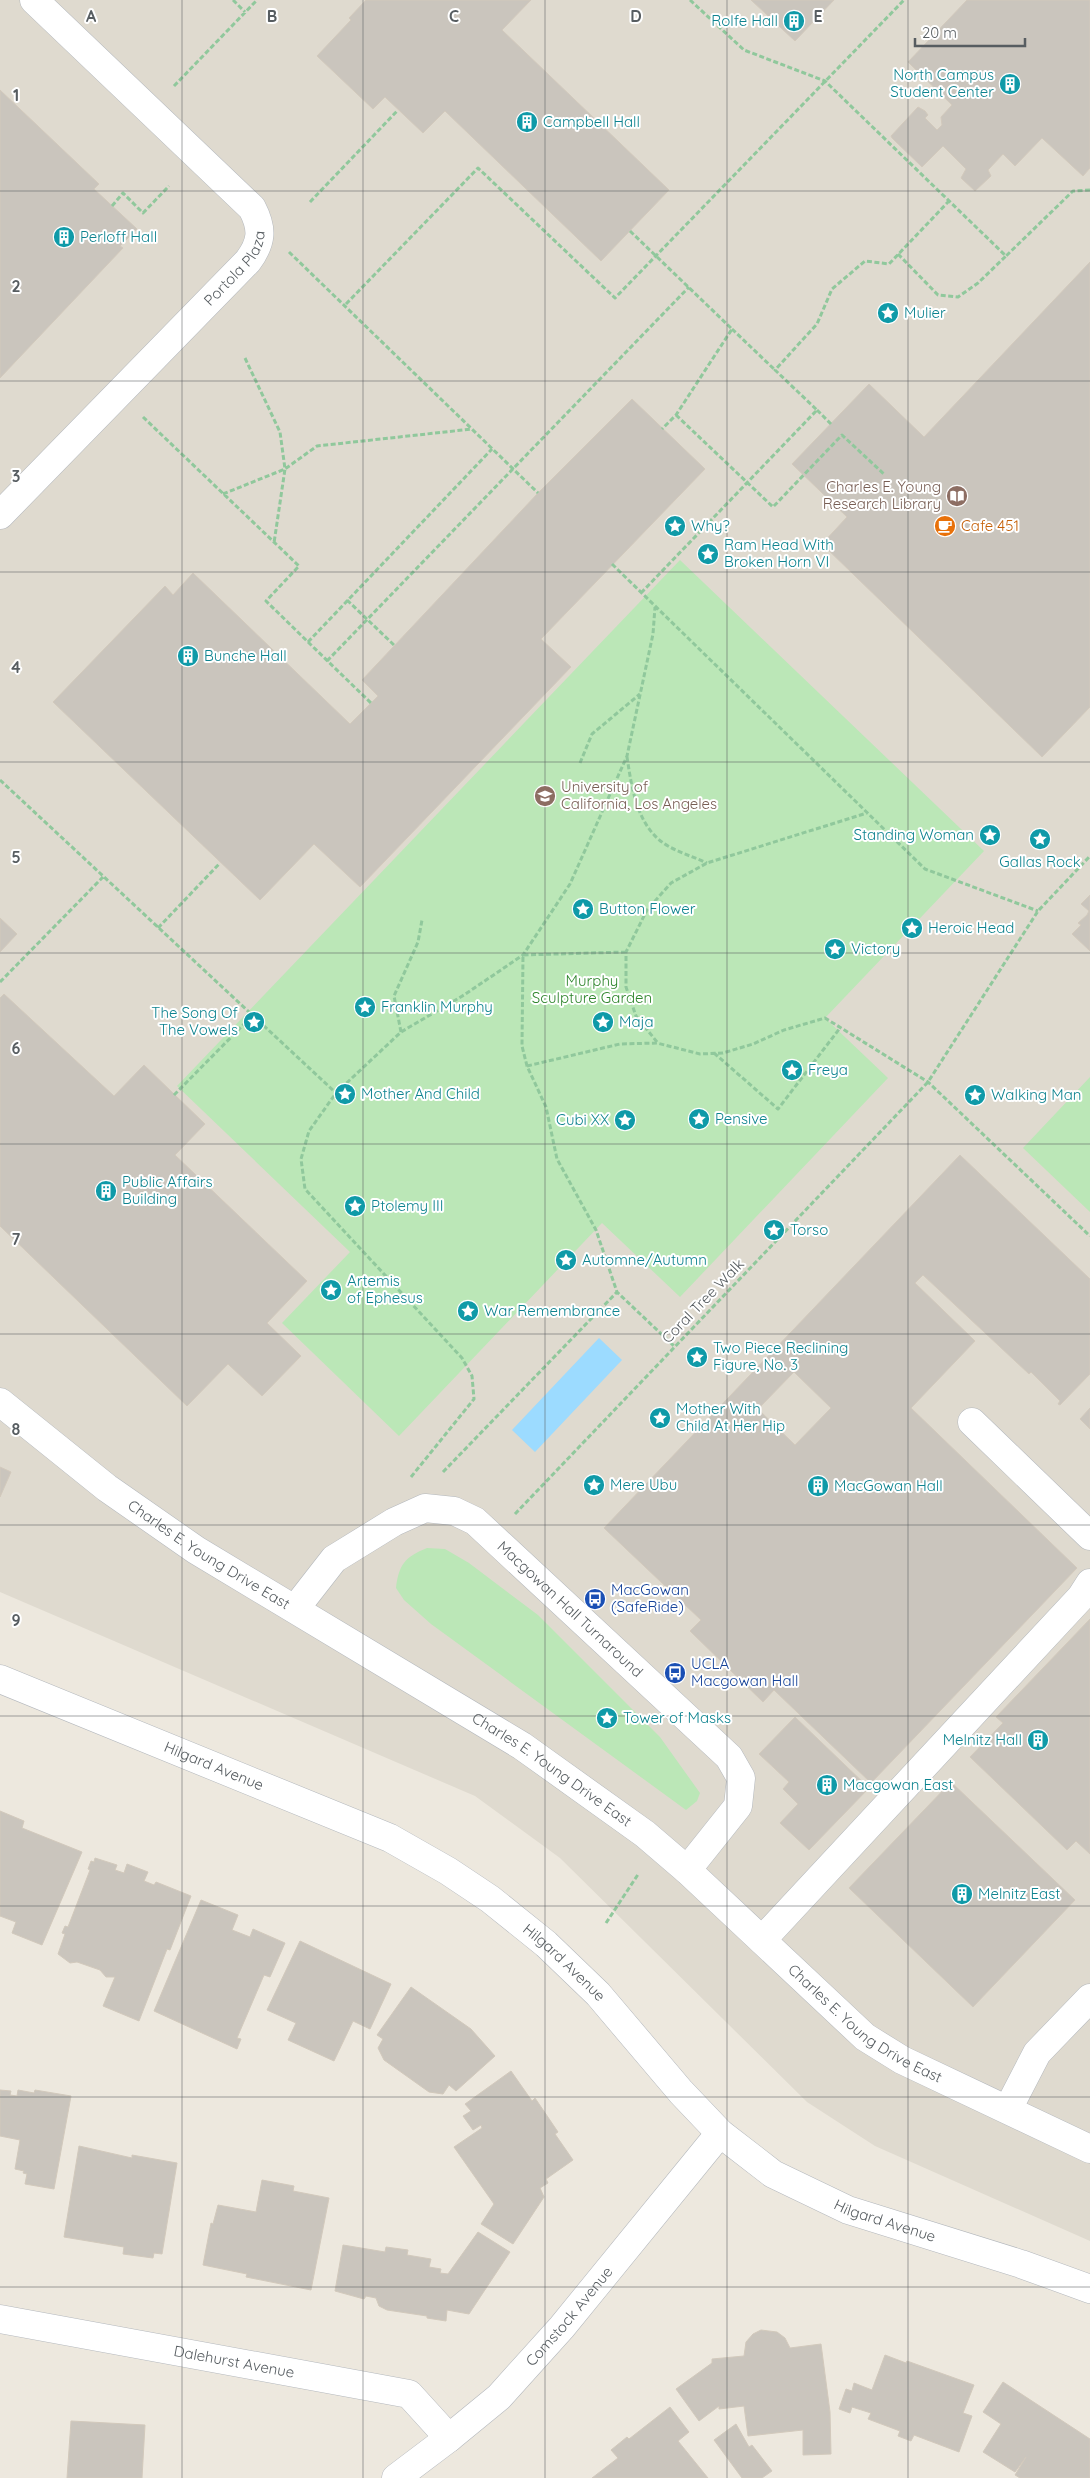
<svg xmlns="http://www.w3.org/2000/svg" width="1090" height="2478" viewBox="0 0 1090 2478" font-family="Quicksand,sans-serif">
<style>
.education{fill:#dfdacf}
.green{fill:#bbe7b7}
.water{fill:#9cdbff}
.building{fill:#cac5bd;stroke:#d2c9bc;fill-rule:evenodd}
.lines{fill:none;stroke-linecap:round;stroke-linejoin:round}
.minor-casing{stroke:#b4b8bd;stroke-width:29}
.path{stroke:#90c89c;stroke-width:3;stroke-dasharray:5 2.5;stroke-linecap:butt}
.minor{stroke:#fff;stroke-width:28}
.grid{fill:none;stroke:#575d61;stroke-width:1;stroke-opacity:0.55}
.labels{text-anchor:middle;stroke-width:4;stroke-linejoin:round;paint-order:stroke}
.culture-label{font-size:15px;fill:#0d838f;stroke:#fff;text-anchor:start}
.street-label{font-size:15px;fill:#575d61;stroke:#fff}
.education-label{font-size:15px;fill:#785e54;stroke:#fff;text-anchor:end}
.food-label{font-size:15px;fill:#c56008;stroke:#fff;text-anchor:start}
.park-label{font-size:15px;fill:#2e852c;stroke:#fff}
.transit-label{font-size:15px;fill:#164399;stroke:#fff;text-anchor:start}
.grid-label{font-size:16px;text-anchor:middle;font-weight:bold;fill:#575d61;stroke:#fff;stroke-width:4;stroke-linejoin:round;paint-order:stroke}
</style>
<rect width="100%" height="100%" fill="#ede8de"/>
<path class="education" d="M 0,0 L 1090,0 L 1090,2241 L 875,2146 L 807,2102 L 560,1858 L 475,1796 L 0,1592 Z"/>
<path class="green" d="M 680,560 L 984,851 L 825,1018 L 888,1078 L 680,1297 L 602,1223 L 399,1436 L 282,1323 L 350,1252 L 177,1086 Z
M 1090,1077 L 1090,1212 L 1023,1148 Z
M 427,1548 L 445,1549 L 469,1563 L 538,1615 L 660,1737 L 700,1793 L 697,1801 L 686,1810 L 431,1624 L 404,1600 L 396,1588 C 399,1564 405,1557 427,1548 Z"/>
<path class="water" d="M 599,1338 L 622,1360 L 535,1452 L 512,1430 Z"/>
<path class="building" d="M 366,0 L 531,0 L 502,30 L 669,190 L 601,261 L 445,111 L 423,133 L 385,97 L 373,109 L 317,56 L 351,20 L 349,18 Z
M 751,0 L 834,0 L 795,41 Z
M 967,0 L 1090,0 L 1090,168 L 1083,176 L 1042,138 L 1015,166 L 1003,154 L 988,170 L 991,176 L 975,191 L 961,178 L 966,169 L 943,146 L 922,167 L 892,138 L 891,136 L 918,107 L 925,111 L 928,115 L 925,118 L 937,130 L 942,125 L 941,117 L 952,105 L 908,62 Z
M 0,90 L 99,184 L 94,189 L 137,229 L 120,246 L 123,248 L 0,378 Z
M 1090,262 L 1090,707 L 1042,757 L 822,544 L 847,517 L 792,464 L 869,384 L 924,437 Z
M 632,399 L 705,469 L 541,639 L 571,667 L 360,887 L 314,844 L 260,900 L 53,702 L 165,586 L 173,595 L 193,573 L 350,724 L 378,696 L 362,680 L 538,493 Z
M 1090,895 L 1090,951 L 1072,934 L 1081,925 L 1078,923 L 1087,915 L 1089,911 L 1081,904 Z
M 0,918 L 17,934 L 0,952 Z
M 4,994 L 114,1096 L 144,1065 L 205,1124 L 175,1155 L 307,1281 L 267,1323 L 301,1356 L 262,1396 L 228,1364 L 187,1406 L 0,1226 L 0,998 Z
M 960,1155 L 1090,1279 L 1090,1374 L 1060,1405 L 1058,1404 L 1060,1401 L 1031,1372 L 1029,1374 L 923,1275 L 915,1283 L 975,1341 L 911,1408 L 1077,1568 L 871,1783 L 774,1690 L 763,1702 L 690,1631 L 701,1620 L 604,1528 ZM 794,1372 L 831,1408 L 795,1445 L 758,1409 Z
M 1090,1408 L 1090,1429 L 1080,1419 Z
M 0,1467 L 11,1472 L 0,1497 Z
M 1090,1619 L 1090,1854 L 1076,1841 L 1067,1850 L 970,1757 L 1003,1723 L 996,1717 Z
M 795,1717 L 869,1788 L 809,1850 L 780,1823 L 798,1804 L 783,1789 L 789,1782 L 759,1754 Z
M 951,1782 L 1075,1900 L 973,2007 L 849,1888 Z
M 0,1811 L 24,1821 L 22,1828 L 82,1852 L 42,1945 L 12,1933 L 16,1922 L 0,1916 Z
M 95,1858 L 117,1865 L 115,1870 L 124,1873 L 127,1864 L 148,1872 L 144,1881 L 154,1885 L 156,1882 L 191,1896 L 170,1950 L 167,1949 L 139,2021 L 103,2006 L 115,1977 L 106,1977 L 100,1970 L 77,1962 L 70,1963 L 58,1954 L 65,1934 L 62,1933 L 65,1926 L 68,1927 L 90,1870 L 88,1869 L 91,1861 L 94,1862 Z
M 201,1900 L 238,1915 L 232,1930 L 250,1937 L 253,1929 L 285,1943 L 270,1977 L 264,1975 L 237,2038 L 241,2039 L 237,2049 L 154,2011 Z
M 300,1941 L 391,1984 L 370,2029 L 353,2021 L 334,2061 L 288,2040 L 296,2023 L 267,2010 Z
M 411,1987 L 471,2029 L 495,2056 L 456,2091 L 449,2085 L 443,2094 L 429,2092 L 384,2060 L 378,2048 L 383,2039 L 377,2035 Z
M 511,2071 L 532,2101 L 535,2098 L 558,2132 L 555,2134 L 573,2160 L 546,2179 L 548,2183 L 540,2188 L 544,2197 L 513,2244 L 481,2224 L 494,2204 L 454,2147 L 482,2128 L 481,2125 L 473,2130 L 463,2116 L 471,2111 L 465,2104 Z
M 0,2090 L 11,2091 L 10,2095 L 17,2096 L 18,2090 L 34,2093 L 35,2090 L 71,2096 L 54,2189 L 25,2184 L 27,2174 L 23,2173 L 24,2171 L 15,2169 L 20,2140 L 0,2136 Z
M 79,2146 L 132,2158 L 132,2155 L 177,2163 L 162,2254 L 154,2253 L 153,2258 L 123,2254 L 124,2247 L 64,2237 Z
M 262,2180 L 294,2186 L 293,2191 L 329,2198 L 311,2290 L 246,2277 L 247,2274 L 203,2265 L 211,2223 L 213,2224 L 218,2205 L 256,2212 Z
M 478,2232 L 510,2252 L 469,2314 L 447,2310 L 446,2321 L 427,2318 L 427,2316 L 387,2310 L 379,2306 L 376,2298 L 366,2296 L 364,2299 L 335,2291 L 343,2245 L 385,2252 L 386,2247 L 408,2250 L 407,2255 L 431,2259 L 429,2267 L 441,2269 L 440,2273 L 448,2274 Z
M 761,2330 L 777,2332 L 785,2338 L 790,2348 L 821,2344 L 830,2412 L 831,2454 L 803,2455 L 803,2430 L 748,2436 L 744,2406 L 719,2409 L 719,2406 L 699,2421 L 676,2389 L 712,2363 L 712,2359 L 744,2356 L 746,2342 L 753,2334 Z
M 885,2355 L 906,2363 L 907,2361 L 974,2385 L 963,2413 L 972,2416 L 959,2452 L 914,2435 L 911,2441 L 898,2436 L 900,2431 L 868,2419 L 871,2413 L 852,2407 L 850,2413 L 839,2409 L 846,2389 L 852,2391 L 854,2383 L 872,2390 Z
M 1003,2382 L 1090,2439 L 1090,2478 L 1020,2478 L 1015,2475 L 1026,2457 L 1015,2472 L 983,2452 L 1001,2424 L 983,2412 Z
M 670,2407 L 689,2432 L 678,2441 L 708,2478 L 592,2478 L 618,2458 L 611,2450 L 627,2437 L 629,2439 Z
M 71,2421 L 145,2425 L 142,2478 L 67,2478 Z
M 736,2424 L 749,2447 L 752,2445 L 772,2471 L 762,2478 L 742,2478 L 714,2440 Z"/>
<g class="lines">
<g class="minor-casing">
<g id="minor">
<path id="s1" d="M 0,515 L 248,261 C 262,242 263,229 252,208 L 34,0"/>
<path id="s2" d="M 0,1402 L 107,1488 L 196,1550 L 522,1746 L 645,1834 L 687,1870 L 865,2037 L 902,2060 L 1090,2149"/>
<path d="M 972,1422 L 1090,1536"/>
<path id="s3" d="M 295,1609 L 334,1559 L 394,1522 L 425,1508 L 454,1511 L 475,1521 L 729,1757 L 741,1778 L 738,1806 L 687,1870"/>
<path id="s4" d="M 0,1679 L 390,1838 L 448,1871 L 490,1899 L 546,1944 L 598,1994 L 681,2092 L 720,2133 L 773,2174 L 848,2210 L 1021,2264 L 1090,2289"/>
<path d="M 762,1940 L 1081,1597 L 1090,1583"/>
<path d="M 1008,2109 L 1037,2053 L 1090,1998"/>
<path id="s5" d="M 0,2319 L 409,2394 L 449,2438"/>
<path id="s6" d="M 396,2478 L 449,2438 L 499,2397 L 562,2327 L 720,2133"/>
</g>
</g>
<path class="path" d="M 233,0 L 245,12
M 690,0 L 744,50 L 825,81 L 1006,256 L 1073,191 L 1090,190
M 174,86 L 257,0
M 310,202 L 398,110
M 112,206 L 123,193 L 143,213 L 169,186
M 630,231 L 732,329 L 676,415 L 662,429
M 289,252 L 538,493
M 898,254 L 938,295 L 958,297 L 978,283 L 1006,256
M 346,304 L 478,168 L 615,298 L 904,0
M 732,329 L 775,370
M 245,358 L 280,432 L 285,469 L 274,543
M 817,410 L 831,424
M 676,415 L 773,507 L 842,435 L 885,475
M 143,417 L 299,566 L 266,601 L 308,642 L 492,449
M 223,494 L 285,469 L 317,446 L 472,429
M 612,564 L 925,869 L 1038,911
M 641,593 L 817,410 L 775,370 L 817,324 L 832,289 L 865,261 L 889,264 L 949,201
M 347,600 L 395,646
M 308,642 L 371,703
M 327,661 L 689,287
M 627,757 C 632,789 637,828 668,846 C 680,853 694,857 707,863
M 580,763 L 592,734 L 640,694
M 0,780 L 336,1093
M 158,928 L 220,863
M 626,952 L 523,955 L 522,1046 L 527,1066 L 546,1107 L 557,1159 L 596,1230 L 617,1292 L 675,1347
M 0,982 L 103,877
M 401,1032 L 394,996 L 418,942 L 422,920
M 657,1042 L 636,1016 L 626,987 L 626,952 L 647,910 L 671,883 L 707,863 L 867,813
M 714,1053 L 778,1109 L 840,1028
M 527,1066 L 620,1044 L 657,1043 L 700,1054 L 723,1053 L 753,1044 L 784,1030 L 825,1018 L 928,1082 L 1090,1236
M 174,1095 L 252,1016
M 443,1472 L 617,1292
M 411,1477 L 474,1399 L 472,1376 L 462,1358 L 305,1189 L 301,1159 L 309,1131 L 336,1093 L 401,1032 L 464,995 L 523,955 L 570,884 L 627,756 L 653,634 L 655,607
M 515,1514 L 928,1082 L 1038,911 L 1090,856
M 606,1923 L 639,1873"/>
<use href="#minor" class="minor"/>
</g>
<path class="grid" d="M 182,0 L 182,2478M 363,0 L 363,2478M 545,0 L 545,2478M 727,0 L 727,2478M 908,0 L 908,2478M 0,191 L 1090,191M 0,381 L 1090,381M 0,572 L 1090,572M 0,762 L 1090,762M 0,953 L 1090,953M 0,1144 L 1090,1144M 0,1334 L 1090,1334M 0,1525 L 1090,1525M 0,1716 L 1090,1716M 0,1906 L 1090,1906M 0,2097 L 1090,2097M 0,2287 L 1090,2287"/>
<defs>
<g id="building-disc" transform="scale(1.125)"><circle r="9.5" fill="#0f9aa8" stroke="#fff"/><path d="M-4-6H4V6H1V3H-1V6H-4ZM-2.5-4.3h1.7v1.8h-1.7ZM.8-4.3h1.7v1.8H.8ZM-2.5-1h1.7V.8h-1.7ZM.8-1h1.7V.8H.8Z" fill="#fff"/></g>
<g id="sight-disc" transform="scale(1.125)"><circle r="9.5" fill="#0f9aa8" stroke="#fff"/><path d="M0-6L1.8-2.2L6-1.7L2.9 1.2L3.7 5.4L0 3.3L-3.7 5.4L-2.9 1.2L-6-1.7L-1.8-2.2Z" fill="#fff"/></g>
<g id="library-disc" transform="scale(1.125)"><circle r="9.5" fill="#8d6e63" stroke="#fff"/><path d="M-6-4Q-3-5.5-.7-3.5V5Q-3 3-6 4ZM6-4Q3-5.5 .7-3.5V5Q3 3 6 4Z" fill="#fff"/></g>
<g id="cafe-disc" transform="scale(1.125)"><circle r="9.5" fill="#e8710a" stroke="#fff"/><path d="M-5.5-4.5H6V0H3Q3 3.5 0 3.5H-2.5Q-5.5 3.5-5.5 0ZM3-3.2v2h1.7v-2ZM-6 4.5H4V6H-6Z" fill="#fff"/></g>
<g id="university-disc" transform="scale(1.125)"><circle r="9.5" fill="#8d6e63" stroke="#fff"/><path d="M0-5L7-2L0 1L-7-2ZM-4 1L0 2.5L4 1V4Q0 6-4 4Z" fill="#fff"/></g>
<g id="bus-disc" transform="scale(1.125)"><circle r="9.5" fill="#1a4fb4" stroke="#fff"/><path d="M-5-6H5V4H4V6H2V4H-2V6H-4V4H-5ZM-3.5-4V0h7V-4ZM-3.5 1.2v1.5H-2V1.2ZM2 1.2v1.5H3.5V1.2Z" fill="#fff"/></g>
</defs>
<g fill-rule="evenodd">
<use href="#building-disc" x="794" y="21"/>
<use href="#building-disc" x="1010" y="84"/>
<use href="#building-disc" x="527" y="122"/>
<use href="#building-disc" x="64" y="237"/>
<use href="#sight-disc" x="888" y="313"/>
<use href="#library-disc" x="957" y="496"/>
<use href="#sight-disc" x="675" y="526"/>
<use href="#cafe-disc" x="945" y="526"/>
<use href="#sight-disc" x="708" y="554"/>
<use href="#building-disc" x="188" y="656"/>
<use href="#university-disc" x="545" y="796"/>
<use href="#sight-disc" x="990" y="835"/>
<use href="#sight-disc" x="1040" y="839"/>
<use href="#sight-disc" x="583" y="909"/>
<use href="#sight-disc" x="912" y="928"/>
<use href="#sight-disc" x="835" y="949"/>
<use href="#sight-disc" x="365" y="1007"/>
<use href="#sight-disc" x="254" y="1022"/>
<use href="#sight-disc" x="603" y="1022"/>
<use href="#sight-disc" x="792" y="1070"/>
<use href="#sight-disc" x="345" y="1094"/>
<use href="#sight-disc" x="975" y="1095"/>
<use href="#sight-disc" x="699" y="1119"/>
<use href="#sight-disc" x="625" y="1120"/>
<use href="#building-disc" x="106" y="1191"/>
<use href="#sight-disc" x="355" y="1206"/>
<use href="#sight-disc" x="774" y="1230"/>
<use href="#sight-disc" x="566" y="1260"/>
<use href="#sight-disc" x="331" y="1290"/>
<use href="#sight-disc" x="468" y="1311"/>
<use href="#sight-disc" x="697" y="1357"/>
<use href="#sight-disc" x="660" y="1418"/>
<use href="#sight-disc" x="594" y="1485"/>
<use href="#building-disc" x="818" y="1486"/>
<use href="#bus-disc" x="595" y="1599"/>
<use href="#bus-disc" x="675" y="1673"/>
<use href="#sight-disc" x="607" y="1718"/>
<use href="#building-disc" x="1038" y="1740"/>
<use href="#building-disc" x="827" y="1785"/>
<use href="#building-disc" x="962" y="1894"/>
</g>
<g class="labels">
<g class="culture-label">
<text x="778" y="26" text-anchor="end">Rolfe Hall</text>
<text x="994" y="80" text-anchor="end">North Campus<tspan x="994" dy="17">Student Center</tspan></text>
<text x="543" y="127">Campbell Hall</text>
<text x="80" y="242">Perloff Hall</text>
<text x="904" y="318">Mulier</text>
<text x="691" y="531">Why?</text>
<text x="724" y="550">Ram Head With<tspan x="724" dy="17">Broken Horn VI</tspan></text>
<text x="204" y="661">Bunche Hall</text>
<text x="974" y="840" text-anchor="end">Standing Woman</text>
<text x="1040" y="867" text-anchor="middle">Gallas Rock</text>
<text x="599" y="914">Button Flower</text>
<text x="928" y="933">Heroic Head</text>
<text x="851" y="954">Victory</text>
<text x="381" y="1012">Franklin Murphy</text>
<text x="238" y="1018" text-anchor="end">The Song Of<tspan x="238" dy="17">The Vowels</tspan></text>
<text x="619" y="1027">Maja</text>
<text x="808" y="1075">Freya</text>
<text x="361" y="1099">Mother And Child</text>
<text x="991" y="1100">Walking Man</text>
<text x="715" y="1124">Pensive</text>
<text x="609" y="1125" text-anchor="end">Cubi XX</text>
<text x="122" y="1187">Public Affairs<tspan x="122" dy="17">Building</tspan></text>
<text x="371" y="1211">Ptolemy III</text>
<text x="790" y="1235">Torso</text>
<text x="582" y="1265">Automne/Autumn</text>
<text x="347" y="1286">Artemis<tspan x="347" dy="17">of Ephesus</tspan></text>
<text x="484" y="1316">War Remembrance</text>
<text x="713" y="1353">Two Piece Reclining<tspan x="713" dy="17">Figure, No. 3</tspan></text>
<text x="676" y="1414">Mother With<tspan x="676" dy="17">Child At Her Hip</tspan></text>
<text x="610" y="1490">Mere Ubu</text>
<text x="834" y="1491">MacGowan Hall</text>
<text x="623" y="1723">Tower of Masks</text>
<text x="1022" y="1745" text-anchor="end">Melnitz Hall</text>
<text x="843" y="1790">Macgowan East</text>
<text x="978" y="1899">Melnitz East</text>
</g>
<g class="street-label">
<text dy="5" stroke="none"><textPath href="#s1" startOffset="342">Portola Plaza</textPath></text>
<text transform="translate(703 1301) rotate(-46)" y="5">Coral Tree Walk</text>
<text dy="5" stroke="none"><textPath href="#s2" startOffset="259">Charles E. Young Drive East</textPath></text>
<text dy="5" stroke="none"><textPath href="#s3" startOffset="350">Macgowan Hall Turnaround</textPath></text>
<text dy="5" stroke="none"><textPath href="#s4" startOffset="231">Hilgard Avenue</textPath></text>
<text dy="5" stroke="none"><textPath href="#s2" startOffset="664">Charles E. Young Drive East</textPath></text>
<text dy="5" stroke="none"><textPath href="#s4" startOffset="636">Hilgard Avenue</textPath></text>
<text dy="5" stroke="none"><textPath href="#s2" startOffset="1069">Charles E. Young Drive East</textPath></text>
<text dy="5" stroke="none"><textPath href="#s4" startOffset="1056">Hilgard Avenue</textPath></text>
<text dy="5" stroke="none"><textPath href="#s6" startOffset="238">Comstock Avenue</textPath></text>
<text dy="5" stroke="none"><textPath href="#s5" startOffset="238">Dalehurst Avenue</textPath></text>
</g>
<g class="education-label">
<text x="941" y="492">Charles E. Young<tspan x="941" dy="17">Research Library</tspan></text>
<text x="561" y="792" text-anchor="start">University of<tspan x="561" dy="17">California, Los Angeles</tspan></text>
</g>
<g class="food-label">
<text x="961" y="531">Cafe 451</text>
</g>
<g class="park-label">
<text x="592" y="986">Murphy<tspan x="592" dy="17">Sculpture Garden</tspan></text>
</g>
<g class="transit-label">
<text x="611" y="1595">MacGowan<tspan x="611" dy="17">(SafeRide)</tspan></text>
<text x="691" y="1669">UCLA<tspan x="691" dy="17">Macgowan Hall</tspan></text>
</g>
</g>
<g class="grid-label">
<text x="91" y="22">A</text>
<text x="272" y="22">B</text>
<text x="454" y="22">C</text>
<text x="636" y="22">D</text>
<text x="818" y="22">E</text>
<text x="16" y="101">1</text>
<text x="16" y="292">2</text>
<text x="16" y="482">3</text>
<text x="16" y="673">4</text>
<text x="16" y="863">5</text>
<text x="16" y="1054">6</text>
<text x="16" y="1245">7</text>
<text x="16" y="1435">8</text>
<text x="16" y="1626">9</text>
</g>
<path d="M915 38v8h110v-8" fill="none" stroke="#575d61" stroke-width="2.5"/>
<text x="922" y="38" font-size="15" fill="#575d61" stroke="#ffffff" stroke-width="4" paint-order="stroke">20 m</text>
</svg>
